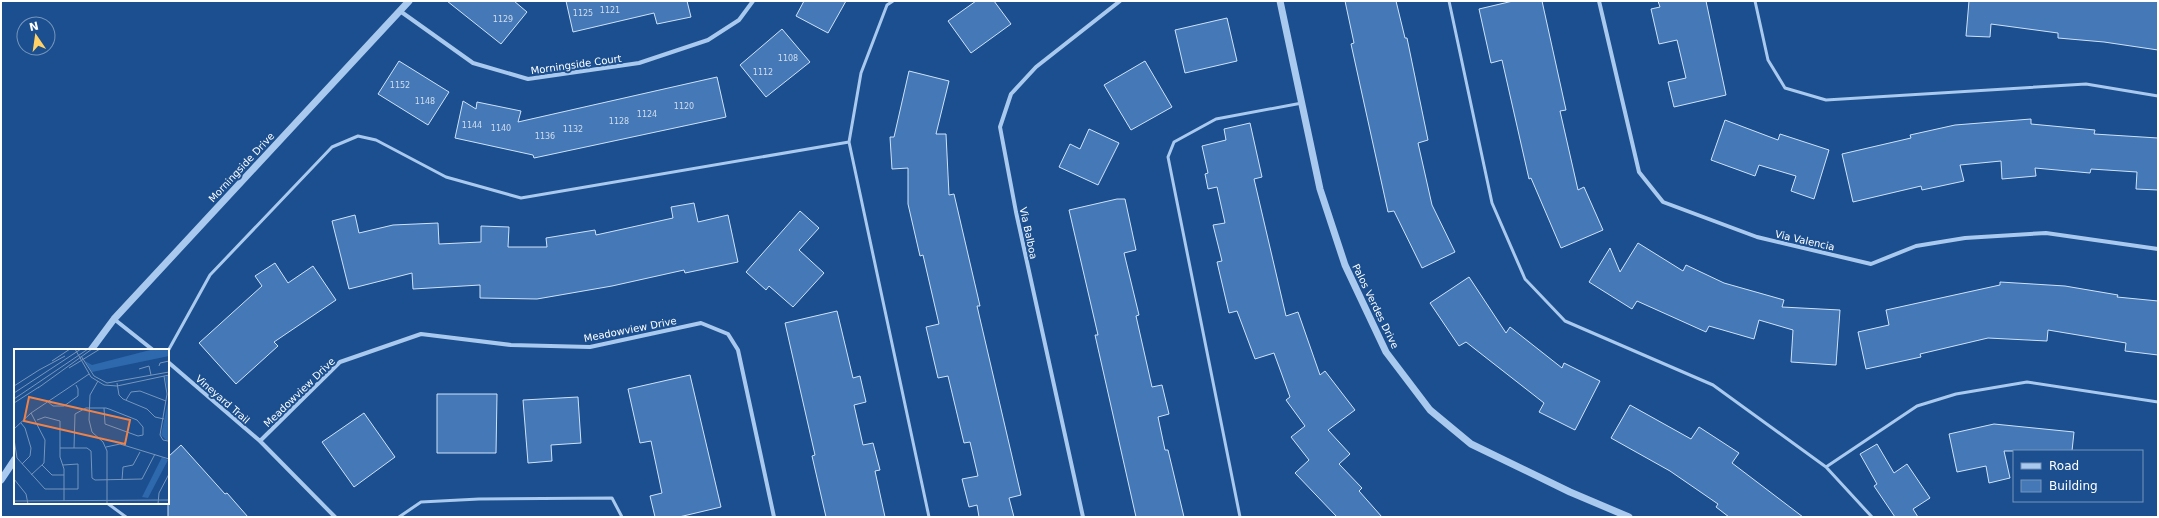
<svg xmlns="http://www.w3.org/2000/svg" width="2159" height="518" viewBox="0 0 2159 518" font-family="'DejaVu Sans',sans-serif">
<style>
.building{fill:#4478b7;stroke:#cfe3fa}
.lines{fill:none;stroke-linecap:round;stroke-linejoin:round}
.service{stroke:#a9c9ee;stroke-width:3}
.minor{stroke:#a9c9ee;stroke-width:4}
.tertiary{stroke:#a9c9ee;stroke-width:7}
.labels{text-anchor:middle;stroke-width:4;stroke-linejoin:round;paint-order:stroke}
.number-label{font-size:8px;fill:#d0dded}
.street-label{font-size:10px;fill:#fff;stroke:#1b4f8f}
.inset-road{fill:none;stroke:#7695bc;stroke-width:1}
.view{fill:#ee8249;fill-opacity:0.15;stroke:#ee8249;stroke-width:2}
.inset-edge{fill:none;stroke:#fff;stroke-width:2}
</style>
<rect width="100%" height="100%" fill="#1b4f8f"/>
<path class="building" d="M 447,1 L 514,1 L 527,12 L 501,44 Z
M 566,1 L 687,1 L 691,17 L 657,24 L 654,13 L 573,32 Z
M 804,1 L 846,1 L 828,33 L 796,16 Z
M 976,1 L 994,1 L 1011,24 L 971,53 L 948,21 Z
M 1345,1 L 1396,1 L 1405,38 L 1407,38 L 1428,140 L 1418,143 L 1432,205 L 1455,252 L 1422,268 L 1394,211 L 1388,212 L 1351,44 L 1354,43 Z
M 1513,1 L 1542,1 L 1566,110 L 1560,111 L 1578,190 L 1584,187 L 1603,230 L 1561,248 L 1531,178 L 1529,179 L 1502,60 L 1491,63 L 1479,9 Z
M 1658,1 L 1706,1 L 1726,95 L 1674,107 L 1668,82 L 1686,78 L 1677,40 L 1659,44 L 1651,9 L 1660,7 Z
M 1969,1 L 2158,1 L 2158,50 L 2104,42 L 2058,38 L 2058,33 L 1991,24 L 1990,37 L 1966,36 Z
M 1227,18 L 1237,61 L 1185,73 L 1175,30 Z
M 782,29 L 810,62 L 766,97 L 740,65 Z
M 399,61 L 449,92 L 428,125 L 378,94 Z
M 1145,61 L 1172,107 L 1131,130 L 1104,85 Z
M 909,71 L 949,81 L 936,134 L 946,134 L 949,195 L 954,194 L 980,306 L 977,306 L 1021,495 L 1009,498 L 1014,517 L 979,517 L 977,505 L 969,507 L 962,479 L 978,476 L 970,442 L 964,443 L 948,376 L 938,378 L 926,327 L 939,324 L 923,255 L 920,256 L 908,204 L 908,168 L 892,169 L 890,137 L 894,137 Z
M 717,77 L 726,117 L 534,158 L 533,155 L 455,138 L 463,101 L 476,109 L 477,102 L 521,111 L 518,122 Z
M 2031,119 L 2031,124 L 2095,130 L 2094,134 L 2158,138 L 2158,190 L 2136,189 L 2137,172 L 2091,169 L 2090,173 L 2035,168 L 2036,176 L 2002,179 L 2001,161 L 1960,165 L 1964,181 L 1922,190 L 1921,186 L 1853,202 L 1842,154 L 1911,138 L 1910,135 L 1955,125 Z
M 1725,120 L 1778,140 L 1780,134 L 1829,150 L 1814,199 L 1791,191 L 1796,176 L 1759,165 L 1755,176 L 1711,160 Z
M 1250,123 L 1262,177 L 1254,179 L 1286,316 L 1298,312 L 1320,375 L 1325,371 L 1355,410 L 1328,430 L 1350,454 L 1339,464 L 1362,488 L 1359,491 L 1382,517 L 1337,517 L 1295,473 L 1309,460 L 1291,437 L 1305,426 L 1286,400 L 1290,397 L 1274,353 L 1255,359 L 1237,311 L 1229,313 L 1217,262 L 1222,261 L 1213,225 L 1225,223 L 1217,187 L 1208,189 L 1205,174 L 1208,173 L 1202,146 L 1226,140 L 1224,129 Z
M 1089,129 L 1119,143 L 1098,185 L 1059,167 L 1070,144 L 1080,149 Z
M 1117,199 L 1125,199 L 1136,250 L 1124,253 L 1139,315 L 1136,316 L 1152,387 L 1162,385 L 1169,414 L 1158,417 L 1165,450 L 1168,450 L 1184,517 L 1136,517 L 1095,335 L 1098,335 L 1069,210 Z
M 694,203 L 698,222 L 728,215 L 738,262 L 685,273 L 684,270 L 612,286 L 537,299 L 480,298 L 480,285 L 413,289 L 412,273 L 349,289 L 332,221 L 355,215 L 359,233 L 393,225 L 438,223 L 439,244 L 481,242 L 481,226 L 509,227 L 508,247 L 547,247 L 546,238 L 595,230 L 596,235 L 673,218 L 671,207 Z
M 800,211 L 819,228 L 799,250 L 824,273 L 793,307 L 769,286 L 766,290 L 746,272 Z
M 1638,243 L 1683,271 L 1686,265 L 1724,283 L 1784,300 L 1782,307 L 1840,310 L 1836,365 L 1791,362 L 1793,330 L 1759,320 L 1754,339 L 1709,326 L 1706,332 L 1637,301 L 1632,309 L 1589,282 L 1610,248 L 1620,272 Z
M 275,263 L 288,283 L 313,266 L 336,300 L 274,342 L 278,346 L 236,384 L 199,343 L 262,286 L 255,276 Z
M 1469,277 L 1506,333 L 1510,327 L 1562,368 L 1564,363 L 1600,381 L 1575,430 L 1539,412 L 1544,403 L 1466,342 L 1459,346 L 1430,303 Z
M 2000,282 L 2065,286 L 2118,295 L 2117,297 L 2158,301 L 2158,355 L 2125,351 L 2126,343 L 2048,330 L 2047,341 L 1988,338 L 1920,354 L 1921,357 L 1866,369 L 1858,332 L 1889,325 L 1886,310 L 2000,285 Z
M 837,311 L 853,378 L 860,376 L 866,402 L 854,405 L 863,445 L 873,443 L 880,470 L 875,471 L 885,517 L 826,517 L 812,456 L 815,455 L 785,323 Z
M 690,375 L 721,507 L 679,517 L 655,517 L 650,496 L 662,493 L 651,441 L 640,443 L 628,389 Z
M 437,394 L 497,394 L 496,453 L 437,453 Z
M 578,397 L 581,443 L 551,445 L 552,461 L 528,463 L 523,400 Z
M 1630,405 L 1691,439 L 1699,427 L 1739,453 L 1732,463 L 1803,517 L 1729,517 L 1716,507 L 1718,504 L 1670,471 L 1611,438 Z
M 364,413 L 395,457 L 354,487 L 322,442 Z
M 1994,424 L 2074,432 L 2072,451 L 2004,451 L 2010,478 L 1989,483 L 1986,466 L 1957,472 L 1949,434 Z
M 1877,444 L 1894,473 L 1907,464 L 1930,498 L 1913,509 L 1918,517 L 1895,517 L 1874,486 L 1877,484 L 1860,454 Z
M 181,445 L 225,494 L 227,493 L 248,517 L 168,517 L 168,457 Z"/>
<g class="lines">
<path class="service" d="M 893,1 L 887,5 L 861,73 L 849,142 L 929,517
M 1449,1 L 1492,203 L 1525,279 L 1565,321 L 1713,385 L 1826,467 L 1872,517
M 1755,1 L 1768,60 L 1785,88 L 1826,100 L 2086,84 L 2158,96
M 168,351 L 210,275 L 332,147 L 358,136 L 376,140 L 446,177 L 521,198 L 849,142
M 1826,467 L 1917,406 L 1956,394 L 2027,382 L 2158,402
M 107,503 L 126,517
M 399,517 L 421,502 L 479,499 L 612,498 L 622,517
M 1240,517 L 1168,157 L 1174,142 L 1216,119 L 1302,103"/>
<path class="minor" d="M 1599,1 L 1639,172 L 1663,202 L 1757,237 L 1871,264 L 1916,246 L 1965,238 L 2046,233 L 2158,249
M 400,11 L 473,63 L 528,79 L 639,63 L 708,40 L 739,20 L 753,1
M 114,319 L 153,350
M 168,362 L 260,441 L 335,517
M 260,441 L 340,362 L 421,334 L 511,345 L 590,347 L 701,323 L 728,334 L 738,350 L 774,517
M 1083,517 L 1016,212 L 1000,127 L 1011,94 L 1036,67 L 1120,1"/>
<path class="tertiary" d="M 1280,1 L 1320,189 L 1345,265 L 1386,352 L 1430,410 L 1471,444 L 1570,492 L 1629,517
M 91,350 L 114,319 L 409,1
M 1,480 L 15,459"/>
</g>
<g class="labels">
<g class="number-label">
<text x="610" y="13">1121</text>
<text x="583" y="16">1125</text>
<text x="503" y="22">1129</text>
<text x="788" y="61">1108</text>
<text x="763" y="75">1112</text>
<text x="400" y="88">1152</text>
<text x="425" y="104">1148</text>
<text x="684" y="109">1120</text>
<text x="647" y="117">1124</text>
<text x="619" y="124">1128</text>
<text x="472" y="128">1144</text>
<text x="501" y="131">1140</text>
<text x="573" y="132">1132</text>
<text x="545" y="139">1136</text>
</g>
<g class="street-label">
<text transform="translate(576 64) rotate(-8)" y="4">Morningside Court</text>
<text transform="translate(241 167) rotate(-47)" y="4">Morningside Drive</text>
<text transform="translate(1029 233) rotate(78)" y="4">Via Balboa</text>
<text transform="translate(1805 240) rotate(13)" y="4">Via Valencia</text>
<text transform="translate(1376 306) rotate(64)" y="4">Palos Verdes Drive</text>
<text transform="translate(630 329) rotate(-11)" y="4">Meadowview Drive</text>
<text transform="translate(299 392) rotate(-44)" y="4">Meadowview Drive</text>
<text transform="translate(223 399) rotate(41)" y="4">Vineyard Trail</text>
</g>
</g>
<g transform="translate(14 349)">
<rect width="155" height="155" fill="#1b4f8f"/>
<path d="M 140,0 L 155,0 L 155,7 L 78,23 L 71,12 L 78,16 ZM 155,26 L 155,91 L 152,91 L 147,86 L 155,48 L 151,28 ZM 148,108 L 154,111 L 134,149 L 128,148 Z" fill="#2e69ad"/>
<path class="inset-road" d="M 61,0 L 77,28 L 90,36 L 103,37 L 155,26M 67,7 L 80,27 L 93,34 L 155,23M 38,12 L 56,0M 145,17 L 146,14 L 155,12M 55,19 L 86,0M 125,20 L 135,17 L 137,26M 25,21 L 51,7M 150,27 L 153,45 L 146,86 L 149,91 L 154,92M 84,32 L 76,46 L 75,71 L 78,83 L 89,93 L 93,102 L 93,155M 103,34 L 105,46 L 109,50 L 133,60 L 141,68 L 150,70M 0,37 L 25,21M 24,39 L 78,0M 0,44 L 67,0M 0,50 L 74,0M 112,51 L 117,43 L 126,42 L 152,52M 34,53 L 39,57 L 50,57 L 64,47 L 64,40 L 62,36M 0,54 L 25,38M 17,64 L 31,91 L 30,114 L 17,126M 23,71 L 31,68 L 46,72 L 46,108 L 50,120 L 50,152M 7,74 L 11,79 L 17,99 L 16,107 L 8,115M 0,80 L 17,64 L 75,25M 0,90 L 3,109 L 31,140 L 64,140 L 64,115 L 49,116M 92,98 L 106,95 L 155,110M 46,99 L 73,99 L 77,102 L 78,129 L 81,131 L 128,130 L 141,105M 60,99 L 61,65 L 70,60 L 72,59 L 92,59 L 95,60 L 123,71 L 129,78 L 129,86 L 124,87 L 91,75 L 90,59M 28,116 L 38,126 L 50,126M 0,130 L 12,145 L 14,155M 108,131 L 109,118 L 119,116 L 126,103M 0,152 L 155,151M 144,155 L 145,144 L 155,125"/>
<path class="view" d="M 15,48 L 116,71 L 111,95 L 10,72 Z"/>
<rect width="155" height="155" class="inset-edge"/>
</g>
<rect width="2159" height="518" fill="none" stroke="#ffffff" stroke-width="4"/>
<rect x="2013" y="450" width="130" height="52" fill="#1b4f8f" stroke="#7695bc"/>
<rect x="2021" y="463" width="20" height="6" fill="#a9c9ee" stroke="#7695bc"/>
<text x="2049" y="470" font-size="12" fill="#ffffff">Road</text>
<rect x="2021" y="480" width="20" height="12" fill="#4478b7" stroke="#7695bc"/>
<text x="2049" y="490" font-size="12" fill="#ffffff">Building</text>
<g transform="translate(36 36) rotate(347)"><circle r="19" fill="#1b4f8f" stroke="#7695bc"/>
<path d="M0-3L7 15L0 10L-7 15Z" fill="#ffd166"/>
<text y="-6" font-size="11" font-weight="bold" text-anchor="middle" fill="#ffffff">N</text>
</g>
</svg>
